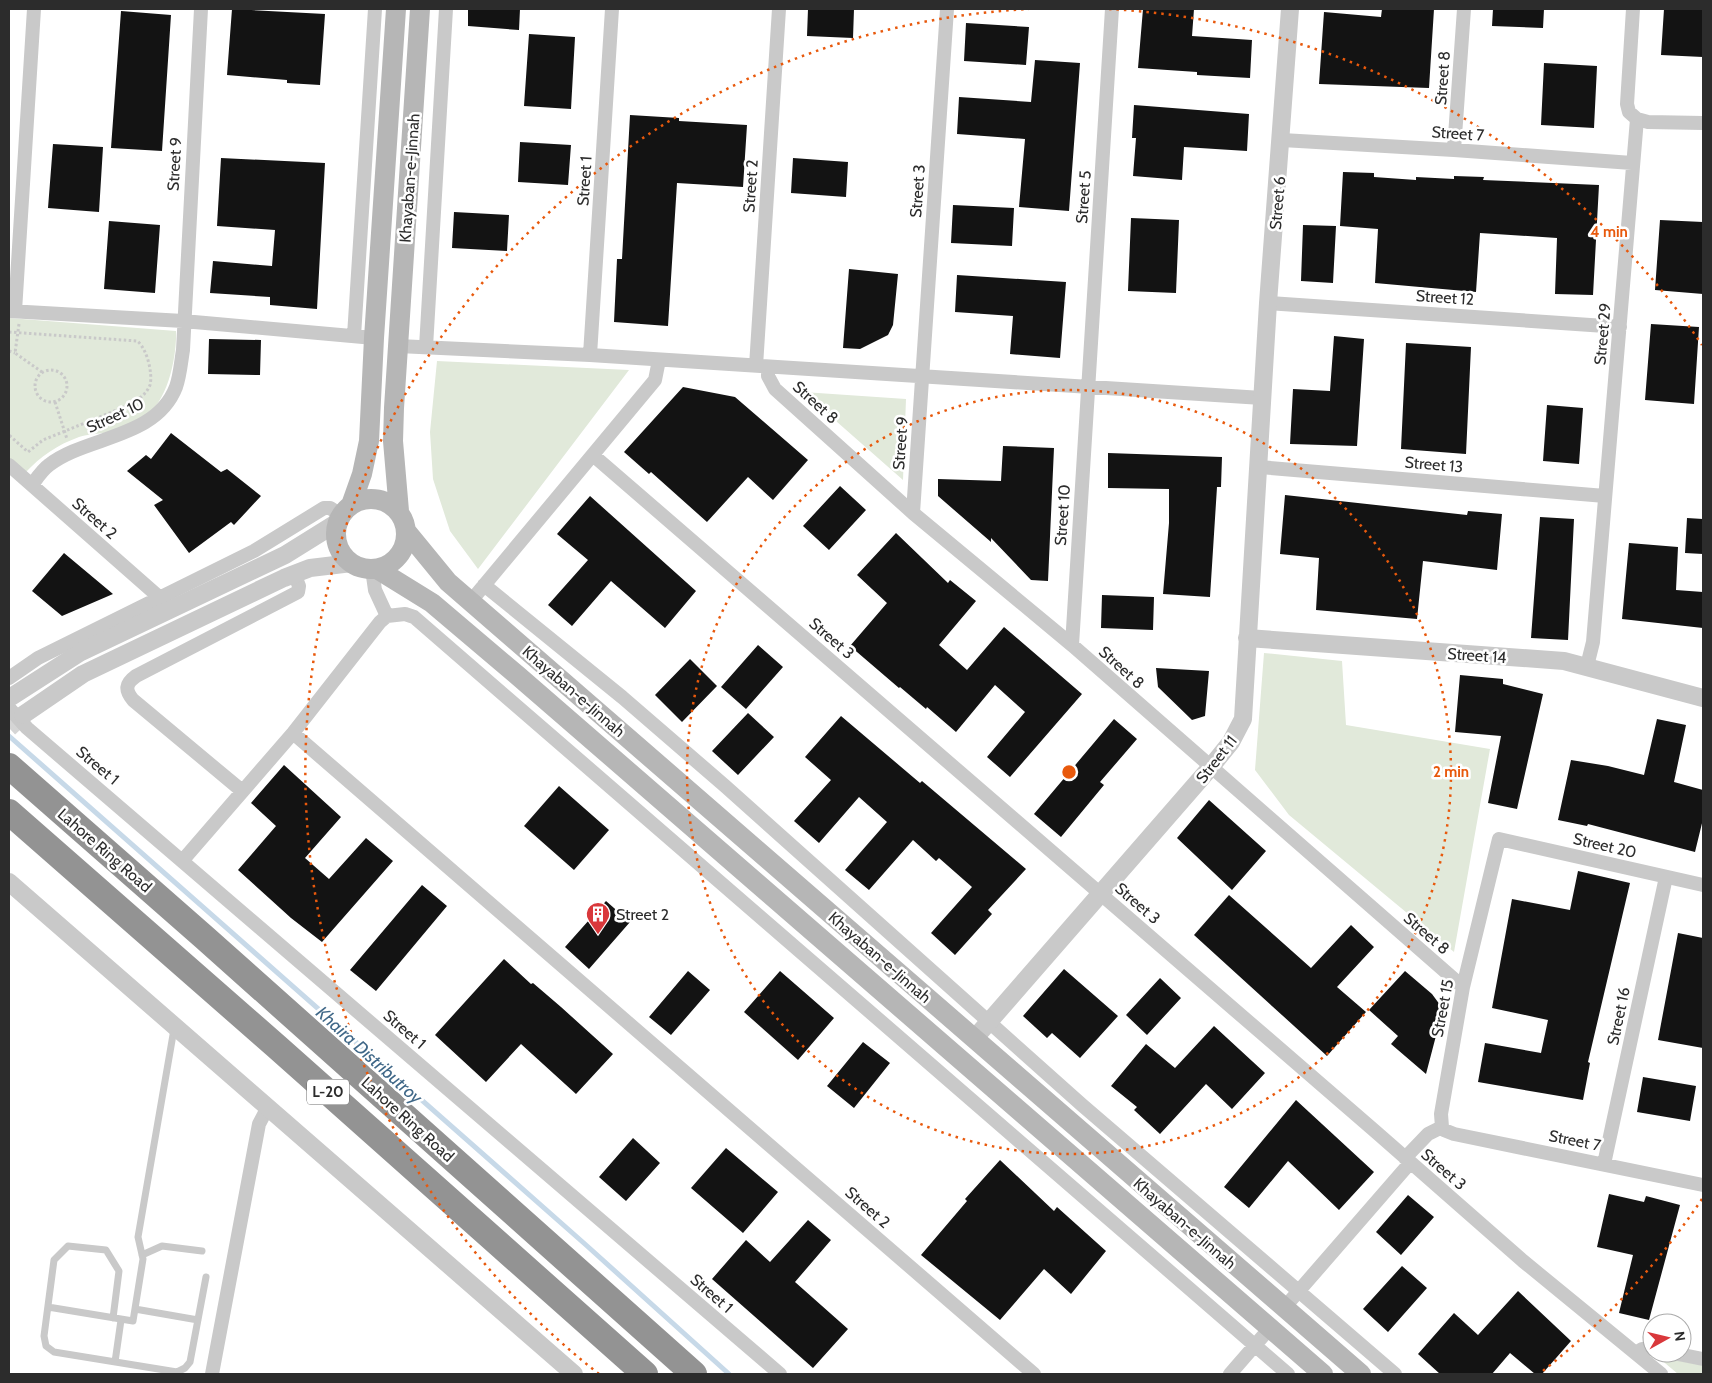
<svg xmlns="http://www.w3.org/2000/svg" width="1712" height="1383" viewBox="0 0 1712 1383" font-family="Cabin,sans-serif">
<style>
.green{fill:#e1e9da}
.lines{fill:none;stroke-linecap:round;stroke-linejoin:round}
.stream{stroke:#c7d9e8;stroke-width:5}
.building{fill:#131313}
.tertiary-tunnel{stroke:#d5d5d5;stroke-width:18;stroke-dasharray:18 9;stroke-linecap:butt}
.path{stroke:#c9c9c9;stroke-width:3;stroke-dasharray:2.5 2.5;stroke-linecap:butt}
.service{stroke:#c9c9c9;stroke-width:7}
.minor{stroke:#c9c9c9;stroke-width:14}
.tertiary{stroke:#c9c9c9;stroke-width:18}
.secondary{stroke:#b6b6b6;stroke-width:20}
.motorway{stroke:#939393;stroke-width:26}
.ring{fill:none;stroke:#e8590c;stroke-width:2.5;stroke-dasharray:2.5 5}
.labels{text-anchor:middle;stroke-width:5;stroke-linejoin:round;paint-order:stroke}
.shield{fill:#fff;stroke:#6b6b6b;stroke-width:1}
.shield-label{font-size:15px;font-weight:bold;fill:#2c2c2c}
.street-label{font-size:16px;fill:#2c2c2c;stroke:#fff}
.poi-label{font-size:16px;fill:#2c2c2c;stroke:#fff;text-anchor:start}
.water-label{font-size:18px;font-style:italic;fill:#406888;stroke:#fff}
.centre{fill:#e8590c;stroke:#fff;stroke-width:2.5}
.ring-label{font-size:15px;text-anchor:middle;font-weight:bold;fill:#e8590c;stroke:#fff;stroke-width:5;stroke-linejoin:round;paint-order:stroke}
</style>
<rect width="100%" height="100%" fill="#fff"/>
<path class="green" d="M 9,318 L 176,331 C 177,356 168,403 144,417 C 134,423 120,428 109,432 C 99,434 88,434 79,437 C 57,445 41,456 25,473 L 9,458 Z
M 437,361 L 629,370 L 478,569 L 450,531 L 433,479 L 430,432 Z
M 803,392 L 906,399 L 903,480 Z
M 1264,653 L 1342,661 L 1346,725 L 1490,749 L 1454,952 L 1289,815 L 1255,770 Z
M 1653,1353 L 1703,1364 L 1703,1374 L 1678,1374 Z"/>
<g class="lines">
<path class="stream" d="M 9,736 L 586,1245 L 729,1374"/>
</g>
<path class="building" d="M 232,9 L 325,14 L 320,85 L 287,83 L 287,80 L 227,75 Z
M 468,9 L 520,9 L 519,30 L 468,26 Z
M 808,9 L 854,9 L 853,38 L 807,36 Z
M 1143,9 L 1194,9 L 1192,36 L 1252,40 L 1250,78 L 1197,75 L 1197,72 L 1138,68 Z
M 1382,9 L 1434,9 L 1429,88 L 1319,84 L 1324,12 L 1381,17 Z
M 1493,9 L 1544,9 L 1543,28 L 1492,26 Z
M 1664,9 L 1703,9 L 1703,57 L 1661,55 Z
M 121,11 L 171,15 L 162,151 L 111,148 Z
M 966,23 L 1029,27 L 1026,65 L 964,61 Z
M 529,34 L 575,37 L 571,109 L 524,106 Z
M 1035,60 L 1080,63 L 1069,211 L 1019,207 L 1025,139 L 957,134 L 959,97 L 1031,102 Z
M 1544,63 L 1597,66 L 1594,128 L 1541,125 Z
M 1134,105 L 1249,114 L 1247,151 L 1184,147 L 1182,180 L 1133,176 L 1136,138 L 1132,138 Z
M 630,115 L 679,118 L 679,121 L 747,125 L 743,187 L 677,183 L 668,326 L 614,322 L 617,259 L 622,259 Z
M 520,142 L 571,145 L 568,185 L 518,182 Z
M 53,144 L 103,147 L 99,212 L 48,208 Z
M 221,158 L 325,163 L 317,309 L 270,305 L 270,297 L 210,293 L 213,261 L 272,266 L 275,230 L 217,226 Z
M 793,158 L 848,162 L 846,197 L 791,193 Z
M 1343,172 L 1374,173 L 1374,177 L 1416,180 L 1416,177 L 1454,179 L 1454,176 L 1484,177 L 1483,180 L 1599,185 L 1593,295 L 1555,294 L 1557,238 L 1480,233 L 1476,292 L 1375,283 L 1378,229 L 1340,226 Z
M 953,205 L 1014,208 L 1012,246 L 951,243 Z
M 454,212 L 509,215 L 507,251 L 452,248 Z
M 1131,218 L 1179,220 L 1176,293 L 1128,291 Z
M 1660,220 L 1703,222 L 1703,294 L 1655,290 Z
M 109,221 L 160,225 L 155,293 L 104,289 Z
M 1303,225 L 1336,226 L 1333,283 L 1301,281 Z
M 849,269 L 898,274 L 893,325 L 888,335 L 860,349 L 843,348 Z
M 957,275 L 1066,282 L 1060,358 L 1010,354 L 1013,316 L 955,312 Z
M 1651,324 L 1699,327 L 1694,404 L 1645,400 Z
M 1334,336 L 1364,339 L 1357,446 L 1290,444 L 1293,389 L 1330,391 Z
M 209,339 L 261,340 L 260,375 L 208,374 Z
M 1406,343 L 1471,347 L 1466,454 L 1401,449 Z
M 683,387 L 735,397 L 808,460 L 773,500 L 748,477 L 707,522 L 651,472 L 649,474 L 624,452 Z
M 1547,405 L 1583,408 L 1579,464 L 1543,461 Z
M 171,433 L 221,472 L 227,469 L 261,496 L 234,525 L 231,522 L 189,553 L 154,505 L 163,500 L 127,471 L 146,455 L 151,459 Z
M 1003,446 L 1054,448 L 1048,581 L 1031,580 L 991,538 L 991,542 L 938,496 L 938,479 L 1001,481 Z
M 1108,453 L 1222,457 L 1221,487 L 1217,487 L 1210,597 L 1163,594 L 1169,523 L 1169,489 L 1108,488 Z
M 840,486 L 866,510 L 829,550 L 803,526 Z
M 1285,495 L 1467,515 L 1468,511 L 1502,514 L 1497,570 L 1423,561 L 1417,619 L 1316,610 L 1319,558 L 1280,554 Z
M 590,496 L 696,591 L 665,628 L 611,581 L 572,626 L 548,605 L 588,560 L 557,534 Z
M 1540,517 L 1574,519 L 1568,640 L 1531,638 Z
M 1687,518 L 1703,519 L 1703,554 L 1685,553 Z
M 896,533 L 948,583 L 950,580 L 976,601 L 939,645 L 967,670 L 1004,627 L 1082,694 L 1010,777 L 987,757 L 1025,712 L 995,685 L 956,732 L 927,707 L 926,709 L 900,687 L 899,688 L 850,646 L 887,603 L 857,575 Z
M 1629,543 L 1678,547 L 1676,590 L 1703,592 L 1703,628 L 1622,619 Z
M 64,553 L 113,594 L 62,616 L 32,591 Z
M 1102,595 L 1154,597 L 1153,630 L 1101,628 Z
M 758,645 L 783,667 L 746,709 L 721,687 Z
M 690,659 L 717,686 L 682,722 L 655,695 Z
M 1156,668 L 1209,671 L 1205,716 L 1192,720 L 1158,687 Z
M 1460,675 L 1503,679 L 1503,684 L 1543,694 L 1517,809 L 1488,803 L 1501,736 L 1455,732 Z
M 748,713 L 774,737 L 738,775 L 712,751 Z
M 841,716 L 920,783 L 922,781 L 1026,869 L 988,910 L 992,914 L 955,955 L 931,933 L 972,887 L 939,858 L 936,861 L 913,840 L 869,890 L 845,870 L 887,822 L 859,797 L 819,843 L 794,821 L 831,780 L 805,757 Z
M 1114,719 L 1137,739 L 1100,782 L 1104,785 L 1061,837 L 1034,814 Z
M 1657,719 L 1686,725 L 1674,782 L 1703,790 L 1703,819 L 1695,852 L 1588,824 L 1587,826 L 1558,820 L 1571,760 L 1608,766 L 1644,775 Z
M 284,765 L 341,817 L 305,858 L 329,879 L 366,838 L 393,861 L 322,942 L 291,918 L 238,870 L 276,826 L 251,803 Z
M 559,786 L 609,830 L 574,870 L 524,826 Z
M 1209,800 L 1266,851 L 1232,890 L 1177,838 Z
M 1578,871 L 1630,883 L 1588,1062 L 1590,1063 L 1583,1100 L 1478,1082 L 1485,1043 L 1541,1053 L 1548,1020 L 1492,1008 L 1512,899 L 1570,910 Z
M 422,885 L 447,906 L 376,991 L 350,970 Z
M 1229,895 L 1311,968 L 1351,925 L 1374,947 L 1337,987 L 1366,1012 L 1327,1056 L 1194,935 Z
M 606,901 L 630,922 L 589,969 L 565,947 Z
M 1678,933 L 1703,938 L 1703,1048 L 1658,1040 Z
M 504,959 L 531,984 L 533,983 L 561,1007 L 613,1054 L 576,1094 L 521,1044 L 486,1082 L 435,1035 Z
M 1064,969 L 1118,1016 L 1080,1058 L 1052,1033 L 1047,1038 L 1023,1016 Z
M 688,971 L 710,990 L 671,1035 L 649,1017 Z
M 780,971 L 834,1018 L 798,1060 L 744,1012 Z
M 1405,971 L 1432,994 L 1443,1009 L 1426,1074 L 1391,1044 L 1398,1036 L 1369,1010 Z
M 1160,978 L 1181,998 L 1147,1035 L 1126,1015 Z
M 1214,1026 L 1265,1073 L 1232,1109 L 1206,1084 L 1160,1134 L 1134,1110 L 1137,1107 L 1111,1086 L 1146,1044 L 1175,1068 Z
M 863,1042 L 890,1063 L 854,1108 L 827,1086 Z
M 1643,1077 L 1696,1086 L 1690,1121 L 1637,1112 Z
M 1296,1100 L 1374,1172 L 1339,1210 L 1288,1161 L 1249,1208 L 1224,1187 Z
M 633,1138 L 660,1163 L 626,1201 L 599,1177 Z
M 726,1148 L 778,1192 L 743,1233 L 691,1188 Z
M 1000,1160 L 1054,1211 L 1057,1207 L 1106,1251 L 1071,1294 L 1044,1269 L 1000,1320 L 921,1255 L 967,1201 L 965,1199 Z
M 1609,1194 L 1644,1202 L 1646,1196 L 1680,1205 L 1649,1320 L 1619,1313 L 1633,1255 L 1597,1247 Z
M 1408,1195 L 1434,1217 L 1401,1255 L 1376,1232 Z
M 808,1220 L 831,1240 L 795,1282 L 848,1329 L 813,1368 L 712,1279 L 746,1240 L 770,1262 Z
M 1402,1266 L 1427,1288 L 1388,1332 L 1363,1309 Z
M 1518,1291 L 1571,1341 L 1542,1374 L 1535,1374 L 1510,1353 L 1492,1374 L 1440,1374 L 1418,1354 L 1454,1313 L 1478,1335 Z"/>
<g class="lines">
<path class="tertiary-tunnel" d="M 9,728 L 23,715"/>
<path class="path" d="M 19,324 L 15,353 L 42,372
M 9,332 L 137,341 C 147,348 153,374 150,385 C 147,393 140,398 134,403 L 43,440 L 28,452 L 9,435
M 9,351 L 15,353
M35 386a16 16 0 1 1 32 0a16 16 0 1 1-32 0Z
M 55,402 L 67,439"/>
<path class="service" d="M 142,1255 L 162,1246 L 202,1251
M 48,1307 L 133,1321 L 143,1259 L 138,1237 L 174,1029
M 135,1309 L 198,1320
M 113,1318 L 119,1271 L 106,1250 L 68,1246 L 54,1260 L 44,1336 L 46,1346 L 54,1352 L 177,1372 L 185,1368 L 190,1362 L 206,1277
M 115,1362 L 121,1320"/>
<path class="minor" d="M 1637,119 L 1648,122 L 1703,123
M 1282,140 L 1454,150 L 1632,163
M 1454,150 L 1464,9
M 1268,303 L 1620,327
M 9,311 L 183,321 L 374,338
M 15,311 L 34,9
M 354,336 L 375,9
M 398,346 L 590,355 L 1262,398
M 426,347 L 446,9
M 590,355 L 612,9
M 756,366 L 779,9
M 768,367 L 768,376 L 775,389 L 913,513 L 1072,645 L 1463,987
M 594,456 L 1376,1132 L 1523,1261 L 1661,1374
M 9,465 L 159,597
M 1259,467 L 1605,496
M 32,485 C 37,478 42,470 49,465 C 86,436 156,439 176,387 C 180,376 181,362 183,350 L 201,9
M 913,513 L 947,9
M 484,585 L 622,697 L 725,786 L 1082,1105 L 1395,1374
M 471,601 L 655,380 L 659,360
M 387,616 L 405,614 L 414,617 L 1288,1374
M 1072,645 L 1112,9
M 1587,666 L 1593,642 L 1637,119 L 1629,112 L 1627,104 L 1633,9
M 9,678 L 38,658 L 254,551 L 324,508 L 330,508 L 341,515
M 9,708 L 27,728 L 780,1374
M 293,733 L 1034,1374
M 241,790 L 133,700 C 125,690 125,684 136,676 L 298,592 L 299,586 L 294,573
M 183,860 L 293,733 L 380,622 L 387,616 L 375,590 L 372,569
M 1442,1127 L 1441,1114 L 1463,987 L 1499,839 L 1703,885
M 1442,1127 L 1444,1130 L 1454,1134 L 1703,1185
M 1405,1158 L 1428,1134 L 1442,1127
M 1604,1164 L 1666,877
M 1284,1308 L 1410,1163
M 1637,1353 L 1642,1349 L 1652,1349
M 1673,1353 L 1703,1359
M 212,1374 L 259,1124 L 268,1107
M 1230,1374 L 1270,1328"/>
<path class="tertiary" d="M 1247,638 L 1564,661 L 1703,698
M 11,697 L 81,652 L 285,555 L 338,522
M 23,715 L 83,674 L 284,578 L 310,568 L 352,563
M 9,882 L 574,1374
M 974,1039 L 1210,768 L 1231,742 L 1243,719 L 1268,303 L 1290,9"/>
<path class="secondary" d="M336 534a35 35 0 1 1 70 0a35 35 0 1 1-70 0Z
M 351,505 L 362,474 L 369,441 L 374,338 L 396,9
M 399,511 L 393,441 L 394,408 L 420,9
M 407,532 L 448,582 L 1361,1374
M 377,569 L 432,603 L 517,675 L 1323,1374"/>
<path class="motorway" d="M 9,766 L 205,938 L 694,1374
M 9,812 L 276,1046 L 645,1374"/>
</g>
<g class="ring">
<circle cx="1069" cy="772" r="382"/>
<path d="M1702 1199A764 764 0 0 1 1539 1374M599 1374A764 764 0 0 1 1029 9M1109 9A764 764 0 0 1 1702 345"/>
</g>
<defs>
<g id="building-pin" transform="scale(1.25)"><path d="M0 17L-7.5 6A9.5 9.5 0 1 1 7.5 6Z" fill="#d9383b" stroke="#fff"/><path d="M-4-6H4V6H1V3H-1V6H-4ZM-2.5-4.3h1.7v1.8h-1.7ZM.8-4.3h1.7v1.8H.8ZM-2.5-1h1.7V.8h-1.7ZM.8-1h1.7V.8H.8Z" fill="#fff"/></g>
</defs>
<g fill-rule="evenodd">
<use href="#building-pin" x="598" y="914"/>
</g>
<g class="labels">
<rect class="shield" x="307" y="1079.5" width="42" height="25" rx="4"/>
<g class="shield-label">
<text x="328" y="1097">L-20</text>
</g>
<g class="street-label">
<text transform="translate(1442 78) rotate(-86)" y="6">Street 8</text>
<text transform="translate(1458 133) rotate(4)" y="6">Street 7</text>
<text transform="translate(174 164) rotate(-87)" y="6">Street 9</text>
<text transform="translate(409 178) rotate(-86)" y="6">Khayaban-e-Jinnah</text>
<text transform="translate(584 181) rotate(-86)" y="6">Street 1</text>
<text transform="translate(750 186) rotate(-86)" y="6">Street 2</text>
<text transform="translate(917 191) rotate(-86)" y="6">Street 3</text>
<text transform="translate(1083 197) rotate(-86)" y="6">Street 5</text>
<text transform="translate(1277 203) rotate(-85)" y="6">Street 6</text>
<text transform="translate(1445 297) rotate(4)" y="6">Street 12</text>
<text transform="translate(1602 334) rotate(-85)" y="6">Street 29</text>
<text transform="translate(816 402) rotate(42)" y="6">Street 8</text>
<text transform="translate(115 415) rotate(-25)" y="6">Street 10</text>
<text transform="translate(900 443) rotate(-86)" y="6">Street 9</text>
<text transform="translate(1434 464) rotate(5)" y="6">Street 13</text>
<text transform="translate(1062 515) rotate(-86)" y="6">Street 10</text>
<text transform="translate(95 518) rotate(41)" y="6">Street 2</text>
<text transform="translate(832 638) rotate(41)" y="6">Street 3</text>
<text transform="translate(1477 655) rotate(4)" y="6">Street 14</text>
<text transform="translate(1122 667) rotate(42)" y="6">Street 8</text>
<text transform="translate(574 691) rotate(41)" y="6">Khayaban-e-Jinnah</text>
<text transform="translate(1216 759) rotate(-52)" y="6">Street 11</text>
<text transform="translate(98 765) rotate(40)" y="6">Street 1</text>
<text transform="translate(1605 845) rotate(13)" y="6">Street 20</text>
<text transform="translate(105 850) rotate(41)" y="6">Lahore Ring Road</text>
<text transform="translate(1138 903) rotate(41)" y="6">Street 3</text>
<text transform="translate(1427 933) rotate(41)" y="6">Street 8</text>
<text transform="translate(880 957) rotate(41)" y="6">Khayaban-e-Jinnah</text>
<text transform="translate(1442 1008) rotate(-79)" y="6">Street 15</text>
<text transform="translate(1618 1016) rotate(-78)" y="6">Street 16</text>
<text transform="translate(405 1029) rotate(41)" y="6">Street 1</text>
<text transform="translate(408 1119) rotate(42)" y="6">Lahore Ring Road</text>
<text transform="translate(1575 1140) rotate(11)" y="6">Street 7</text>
<text transform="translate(1444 1169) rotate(41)" y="6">Street 3</text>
<text transform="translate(868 1207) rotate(41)" y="6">Street 2</text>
<text transform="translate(1185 1223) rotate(41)" y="6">Khayaban-e-Jinnah</text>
<text transform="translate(712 1293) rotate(41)" y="6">Street 1</text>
</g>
<g class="poi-label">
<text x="616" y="920">Street 2</text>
</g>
<g class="water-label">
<text transform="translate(369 1055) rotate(42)" y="6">Khaira Distributroy</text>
</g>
</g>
<circle cx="1069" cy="772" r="8" class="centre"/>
<g class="ring-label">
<text x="1609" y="237">4 min</text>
<text x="1451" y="777">2 min</text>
</g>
<rect width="1712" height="1383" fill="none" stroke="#2c2c2c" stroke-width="20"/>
<g transform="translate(1667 1338) rotate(82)"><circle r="24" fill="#ffffff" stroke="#ababab"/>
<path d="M0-4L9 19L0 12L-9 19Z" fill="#d9383b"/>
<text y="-8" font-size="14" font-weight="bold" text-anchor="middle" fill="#2c2c2c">N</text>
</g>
</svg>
